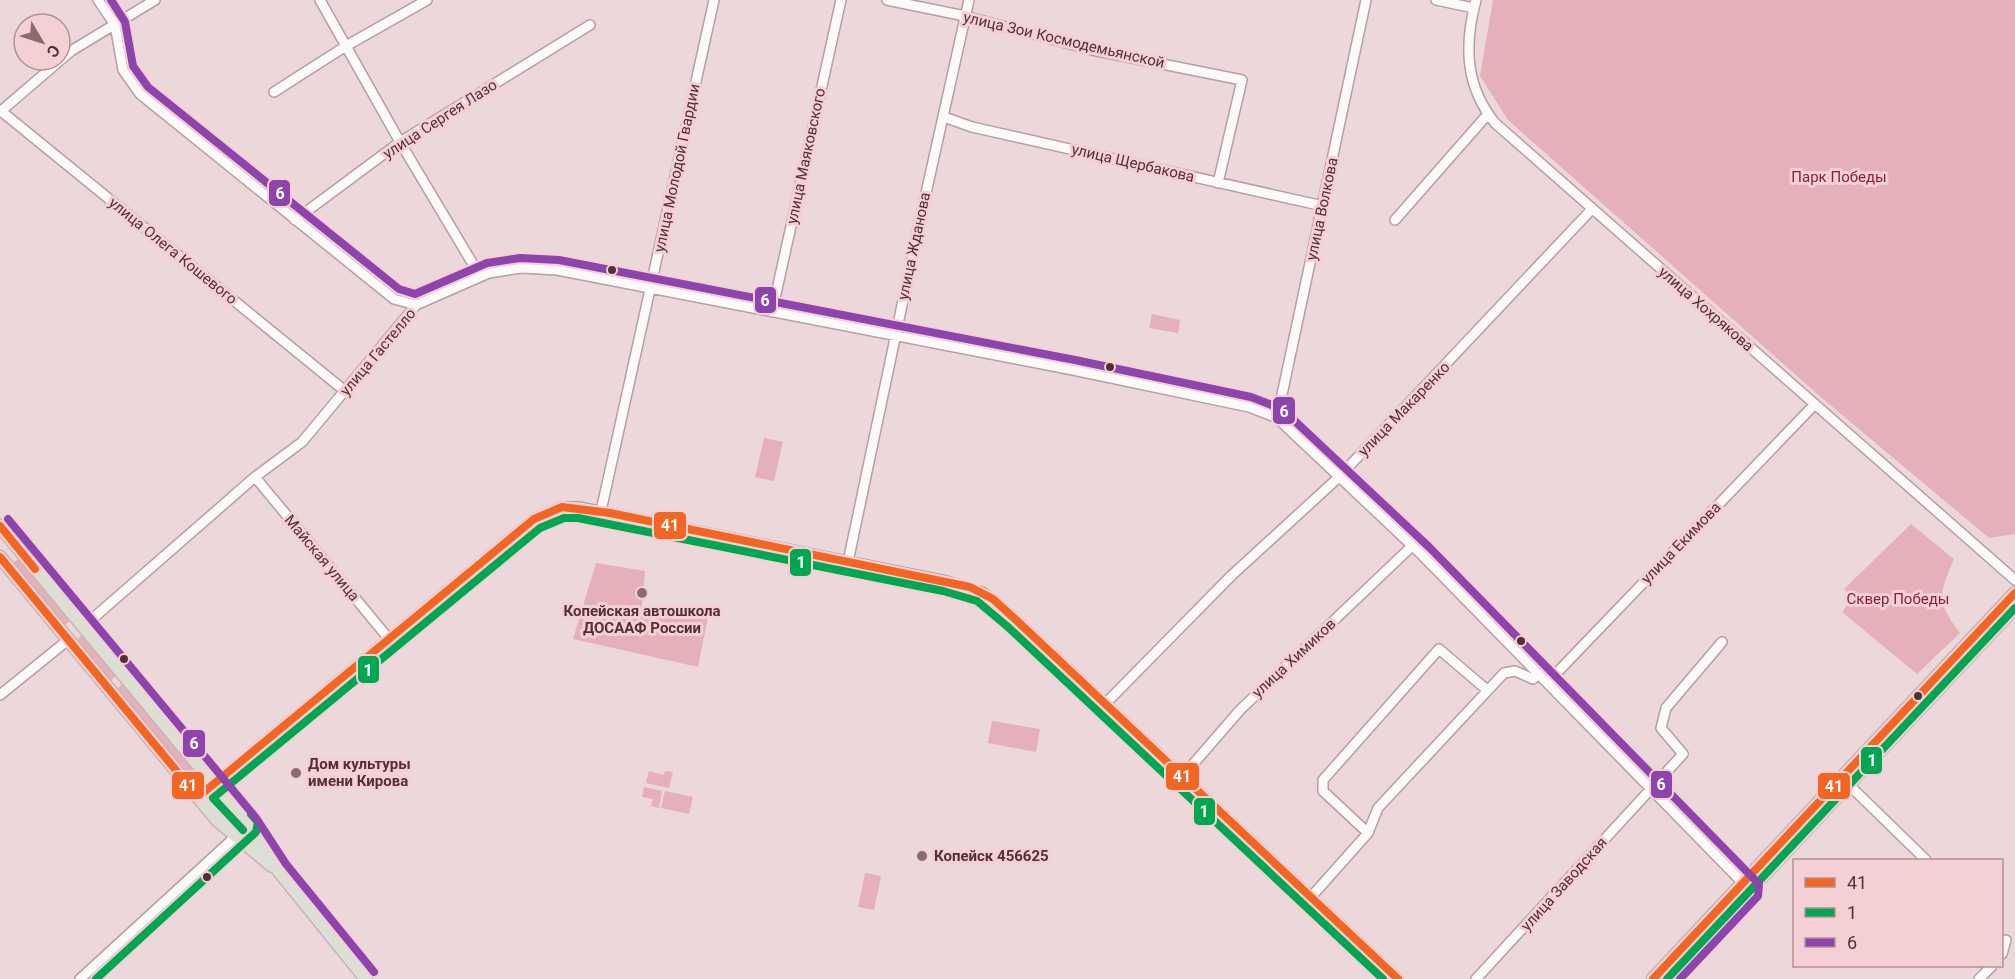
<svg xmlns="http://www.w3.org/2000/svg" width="2015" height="979" viewBox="0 0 2015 979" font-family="Roboto,sans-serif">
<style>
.green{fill:#e5b0b9}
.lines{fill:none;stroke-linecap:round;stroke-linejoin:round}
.minor-casing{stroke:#b69ea2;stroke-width:12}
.major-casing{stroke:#c5b4b8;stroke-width:15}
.minor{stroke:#fcf9fa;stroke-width:9}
.major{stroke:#ddded4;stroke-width:12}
.bus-1-casing{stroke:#f4d0d5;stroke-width:12}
.bus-2-casing{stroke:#f4d0d5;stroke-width:12}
.bus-3-casing{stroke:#f4d0d5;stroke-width:12}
.bus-1{stroke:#f26522;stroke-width:8}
.bus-2{stroke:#00a651;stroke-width:8}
.bus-3{stroke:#8e44ad;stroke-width:8}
.bus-dot{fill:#533036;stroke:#f4d0d5;stroke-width:2}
.poi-dot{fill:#896b70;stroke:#f4d0d5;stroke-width:2}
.labels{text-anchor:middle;stroke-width:6;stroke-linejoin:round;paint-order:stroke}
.street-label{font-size:15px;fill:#533036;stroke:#f4d0d5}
.park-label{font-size:15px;fill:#871f3e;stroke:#f4d0d5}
.poi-label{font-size:15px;font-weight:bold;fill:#533036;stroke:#f4d0d5;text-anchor:start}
.line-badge{stroke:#f4d0d5;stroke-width:2}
.badge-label{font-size:16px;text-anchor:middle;font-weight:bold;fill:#fff}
</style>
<rect width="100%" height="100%" fill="#ecd8db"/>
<path class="green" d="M 1493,0 L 2015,0 L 2015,534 L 1989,538 L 1823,399 L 1508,120 L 1480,76 Z
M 1152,314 L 1180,320 L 1178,333 L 1149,328 Z
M 764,438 L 783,442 L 774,481 L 755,477 Z
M 1911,524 L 1954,559 C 1939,594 1936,601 1960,633 L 1917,674 L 1842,612 L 1852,598 L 1844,589 Z
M 18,559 L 70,621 L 63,627 L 11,564 Z
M 596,563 L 645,571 L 642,606 L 708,617 L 698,667 L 573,639 Z
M 82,635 L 116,676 L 109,682 L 75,641 Z
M 122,684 L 196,773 L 189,779 L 115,691 Z
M 992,721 L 1040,729 L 1036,752 L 988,743 Z
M 649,771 L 663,775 L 666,771 L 673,772 L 669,788 L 646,783 Z
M 644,787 L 662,791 L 659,808 L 651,806 L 653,799 L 642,797 Z
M 665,791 L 693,797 L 689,814 L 661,808 Z
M 865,873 L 881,876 L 874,910 L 858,907 Z"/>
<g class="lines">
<g class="minor-casing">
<path id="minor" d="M 98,0 L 115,25 L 123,70 L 140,94 L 394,299 L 416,305
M 155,0 L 71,51 L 1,111 L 345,391
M 320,0 L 400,142 L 480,276
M 887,0 L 965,16 L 1092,50 L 1242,80 L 1218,183
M 1436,0 L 1474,8
M 1476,0 C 1464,45 1465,86 1495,123 L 2015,580
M 274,92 L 346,46 L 427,0
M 944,117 L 972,127 L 1323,206
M 295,220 L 400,142 L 590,25
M 1395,220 L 1488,114
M 772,312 L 841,0
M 1277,418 L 1366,0
M 255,477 L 389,639
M 601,511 L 714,0
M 848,562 L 918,229 L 969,0
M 83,627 L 255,477 L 302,442 L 416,305 L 489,273 L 521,268 L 557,270 L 1073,370 L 1249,407 L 1277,418 L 1421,554 L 1743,883
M 1548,682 L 1815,404
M 0,695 L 68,640
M 1105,704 L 1231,576 L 1339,477 L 1592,209
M 1182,777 L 1240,710 L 1412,546
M 214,784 L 534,519 L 562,507 L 579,507 L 946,581 L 982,592 L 1015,619 L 1398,979
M 1848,784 L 1926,860
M 1368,833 L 1323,791 L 1323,780 L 1439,649 L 1487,690
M 1311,897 L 1368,833 L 1378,808 L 1504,673 L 1515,671 L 1533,679 L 1539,674
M 2002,954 L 2006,940
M 80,979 L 235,837
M 1476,979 L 1683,754 L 1661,728 L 1666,708 L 1722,642
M 1979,979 L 1992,966"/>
</g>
<g class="major-casing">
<path id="major" d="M 0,526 L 248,825 L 278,870 L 366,979
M 0,557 L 217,820 L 272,866
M 1653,979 L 2015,593
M 1666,979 L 2015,607"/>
</g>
<use href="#minor" class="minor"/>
<use href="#major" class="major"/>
<g class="bus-1-casing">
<path id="bus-1" d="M 0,526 L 35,569
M 0,557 L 198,797 L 534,519 L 562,507 L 610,513 L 970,587 L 993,599 L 1015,619 L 1398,979
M 1653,979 L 2015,593"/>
</g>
<g class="bus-2-casing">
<path id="bus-2" d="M 243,830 L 213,798 L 540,528 L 564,518 L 578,518 L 943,591 L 977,601 L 1008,627 L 1383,979
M 96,979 L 256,832 L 258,822 L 251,814
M 1667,979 L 2015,608"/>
</g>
<g class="bus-3-casing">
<path id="bus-3" d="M 111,0 L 125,22 L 133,66 L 148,87 L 399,289 L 415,294 L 487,263 L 520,258 L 559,260 L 1075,360 L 1251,397 L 1282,409 L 1429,547 L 1759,884 L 1758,896 L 1680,979
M 8,519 L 256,818 L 286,864 L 374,972"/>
</g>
<use href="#bus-1" class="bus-1"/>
<use href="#bus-2" class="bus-2"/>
<use href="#bus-3" class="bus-3"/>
</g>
<g class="bus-dot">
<circle cx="612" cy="270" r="5"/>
<circle cx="1110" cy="367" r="5"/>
<circle cx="1521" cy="641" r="5"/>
<circle cx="124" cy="659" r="5"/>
<circle cx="1918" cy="696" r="5"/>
<circle cx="207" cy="877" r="5"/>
</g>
<g class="poi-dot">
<circle cx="642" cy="593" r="6"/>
<circle cx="296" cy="773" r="6"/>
<circle cx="922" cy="856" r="6"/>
</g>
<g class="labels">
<g class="street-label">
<text transform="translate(1064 40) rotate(13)" y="5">улица Зои Космодемьянской</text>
<text transform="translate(440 119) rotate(-33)" y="5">улица Сергея Лазо</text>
<text transform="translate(806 156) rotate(-78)" y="5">улица Маяковского</text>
<text transform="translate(1133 163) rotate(13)" y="5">улица Щербакова</text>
<text transform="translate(677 168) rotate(-78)" y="5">улица Молодой Гвардии</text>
<text transform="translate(1322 209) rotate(-78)" y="5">улица Волкова</text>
<text transform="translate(914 246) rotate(-78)" y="5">улица Жданова</text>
<text transform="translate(173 251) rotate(39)" y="5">улица Олега Кошевого</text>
<text transform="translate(1706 309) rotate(41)" y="5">улица Хохрякова</text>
<text transform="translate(378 352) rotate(-50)" y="5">улица Гастелло</text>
<text transform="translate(1404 409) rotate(-46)" y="5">улица Макаренко</text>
<text transform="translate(1681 543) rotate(-46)" y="5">улица Екимова</text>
<text transform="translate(322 558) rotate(50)" y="5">Майская улица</text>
<text transform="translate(1294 658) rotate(-43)" y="5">улица Химиков</text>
<text transform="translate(1564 884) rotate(-48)" y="5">улица Заводская</text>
</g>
<g class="park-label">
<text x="1839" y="182">Парк Победы</text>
<text x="1898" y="604">Сквер Победы</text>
</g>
<g class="poi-label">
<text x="642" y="616" text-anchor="middle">Копейская автошкола<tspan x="642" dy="17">ДОСААФ России</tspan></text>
<text x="308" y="769">Дом культуры<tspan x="308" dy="17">имени Кирова</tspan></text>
<text x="934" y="861">Копейск 456625</text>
</g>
</g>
<g class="line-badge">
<rect x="268" y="179" width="23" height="28" rx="6" fill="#8e44ad"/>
<rect x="754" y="286" width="23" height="28" rx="6" fill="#8e44ad"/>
<rect x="1272" y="396" width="24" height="29" rx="6" fill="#8e44ad"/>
<rect x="653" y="511" width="34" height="29" rx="6" fill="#f26522"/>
<rect x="789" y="548" width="23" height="29" rx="6" fill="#00a651"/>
<rect x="357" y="655" width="23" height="29" rx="6" fill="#00a651"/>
<rect x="182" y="729" width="24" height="29" rx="6" fill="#8e44ad"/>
<rect x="1860" y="746" width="23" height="29" rx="6" fill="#00a651"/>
<rect x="1165" y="762" width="35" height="29" rx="6" fill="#f26522"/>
<rect x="1650" y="770" width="23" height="29" rx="6" fill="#8e44ad"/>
<rect x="171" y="771" width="34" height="29" rx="6" fill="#f26522"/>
<rect x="1817" y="772" width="34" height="28" rx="6" fill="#f26522"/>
<rect x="1193" y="797" width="23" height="29" rx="6" fill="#00a651"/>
</g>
<g class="badge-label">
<text x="280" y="199">6</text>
<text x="765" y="306">6</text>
<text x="1284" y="417">6</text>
<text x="670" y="531">41</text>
<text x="801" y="568">1</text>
<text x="368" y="676">1</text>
<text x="194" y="749">6</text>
<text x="1872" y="766">1</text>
<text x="1182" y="782">41</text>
<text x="1661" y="790">6</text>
<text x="188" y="791">41</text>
<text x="1834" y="792">41</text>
<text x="1204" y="817">1</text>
</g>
<rect x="1793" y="859" width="210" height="108" fill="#f4d0d5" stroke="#b49095" stroke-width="1.5"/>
<rect x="1805" y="878" width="30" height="9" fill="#f26522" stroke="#b49095" stroke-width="1.5"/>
<text x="1847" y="889" font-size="18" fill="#533036">41</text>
<rect x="1805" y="908" width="30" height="9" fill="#00a651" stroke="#b49095" stroke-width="1.5"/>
<text x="1847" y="919" font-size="18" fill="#533036">1</text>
<rect x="1805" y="938" width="30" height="9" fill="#8e44ad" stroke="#b49095" stroke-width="1.5"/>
<text x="1847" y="949" font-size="18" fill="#533036">6</text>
<g transform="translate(42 42) rotate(129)"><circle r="28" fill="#f4d0d5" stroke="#b49095" stroke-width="1.5"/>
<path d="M0-4.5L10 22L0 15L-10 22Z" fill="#896b70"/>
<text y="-9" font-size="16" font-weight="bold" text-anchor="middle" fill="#533036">С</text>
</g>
</svg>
